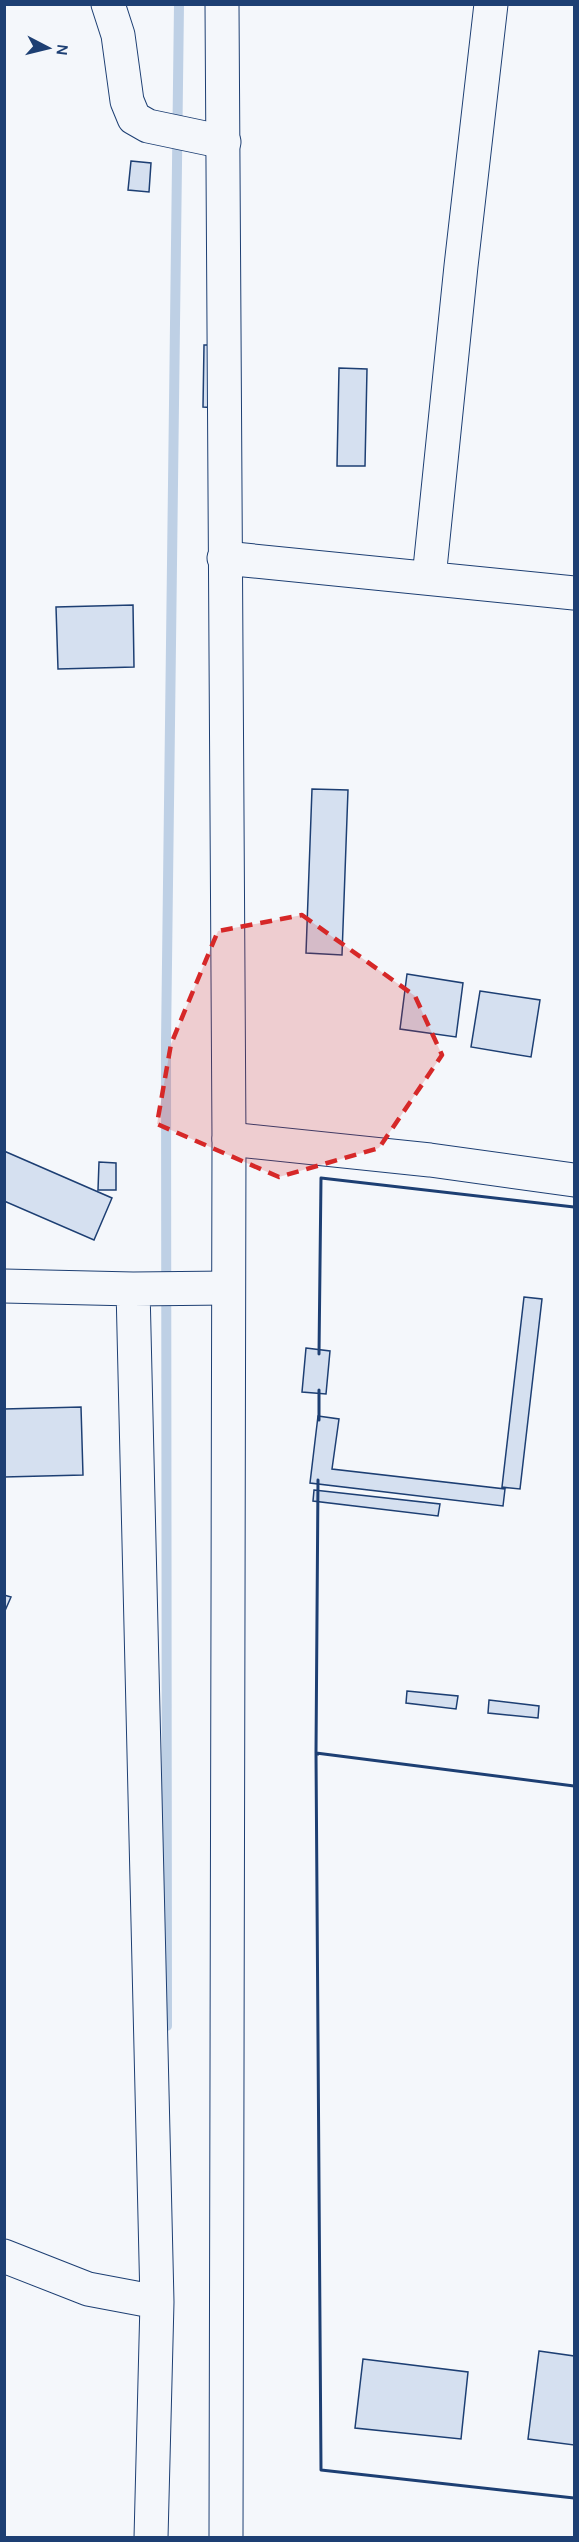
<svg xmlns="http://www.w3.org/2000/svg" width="579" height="2542" viewBox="0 0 579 2542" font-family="Karla,sans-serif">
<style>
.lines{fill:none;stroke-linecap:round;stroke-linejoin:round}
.stream{stroke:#bed0e5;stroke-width:10}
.building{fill:#d5e0f0;stroke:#1d3f73;stroke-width:1.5}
.minor-casing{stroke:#1d3f73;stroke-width:35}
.major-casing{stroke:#1d3f73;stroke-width:35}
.minor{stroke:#f4f7fb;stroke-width:33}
.major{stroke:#f4f7fb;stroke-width:33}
.wall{stroke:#1d3f73;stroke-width:3}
.marked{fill:#d62828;fill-opacity:0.2;stroke:#d62828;stroke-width:4.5;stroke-dasharray:12 8;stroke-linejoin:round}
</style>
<rect width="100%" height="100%" fill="#f4f7fb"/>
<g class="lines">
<path class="stream" d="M 167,2026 L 166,1043 L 179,4"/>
</g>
<path class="building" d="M 131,161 L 151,163 L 149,192 L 128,190 Z
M 204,345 L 219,345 L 219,408 L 203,407 Z
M 339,368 L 367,369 L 365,466 L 337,466 Z
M 133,605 L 134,667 L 58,669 L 56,607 Z
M 312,789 L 348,790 L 342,955 L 306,953 Z
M 407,974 L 463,983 L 456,1037 L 400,1029 Z
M 480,991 L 540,1000 L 531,1057 L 471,1047 Z
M 4,1151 L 112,1198 L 94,1240 L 4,1201 Z
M 99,1162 L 116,1163 L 116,1190 L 98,1190 Z
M 524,1297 L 542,1299 L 520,1489 L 502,1487 Z
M 306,1348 L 330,1351 L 326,1394 L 302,1392 Z
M 81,1407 L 83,1475 L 4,1477 L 4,1409 Z
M 318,1416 L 339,1419 L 332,1469 L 505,1489 L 503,1506 L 310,1483 Z
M 314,1490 L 440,1504 L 438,1516 L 313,1501 Z
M 4,1595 L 11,1597 L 4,1613 Z
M 407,1691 L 458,1696 L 456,1709 L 406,1703 Z
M 489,1700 L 539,1706 L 538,1718 L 488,1713 Z
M 539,2351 L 574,2356 L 574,2445 L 528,2439 Z
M 363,2359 L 468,2372 L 461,2439 L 355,2428 Z"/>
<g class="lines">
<g class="minor-casing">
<path id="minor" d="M 108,4 L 118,35 L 127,101 L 134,118 L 148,126 L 224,142
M 224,558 L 574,593
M 429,578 L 461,266 L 491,4
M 229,1139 L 430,1160 L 574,1180
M 4,1286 L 133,1289 L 228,1288
M 133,1289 L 157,2302 L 151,2538
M 4,2256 L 88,2289 L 157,2302"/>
</g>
<g class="major-casing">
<path id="major" d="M 222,4 L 229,1139 L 226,2538"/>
</g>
<use href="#minor" class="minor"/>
<use href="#major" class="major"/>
<path class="wall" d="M 319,1354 L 321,1178 L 574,1207
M 319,1420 L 319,1390
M 318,1480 L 316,1753 L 318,1754
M 574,1786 L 316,1753 L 321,2470 L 574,2498"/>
</g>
<path class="marked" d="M 302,915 L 415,996 L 442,1055 L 379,1148 L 279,1177 L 157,1124 L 171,1044 L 218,931 Z"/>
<rect width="579" height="2542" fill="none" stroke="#1d3f73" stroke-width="12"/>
<g transform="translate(48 48) rotate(97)" stroke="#f4f7fb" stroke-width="4.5" paint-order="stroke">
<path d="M0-4.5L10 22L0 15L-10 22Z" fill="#1d3f73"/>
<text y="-9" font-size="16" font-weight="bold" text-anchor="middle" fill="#1d3f73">N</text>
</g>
</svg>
